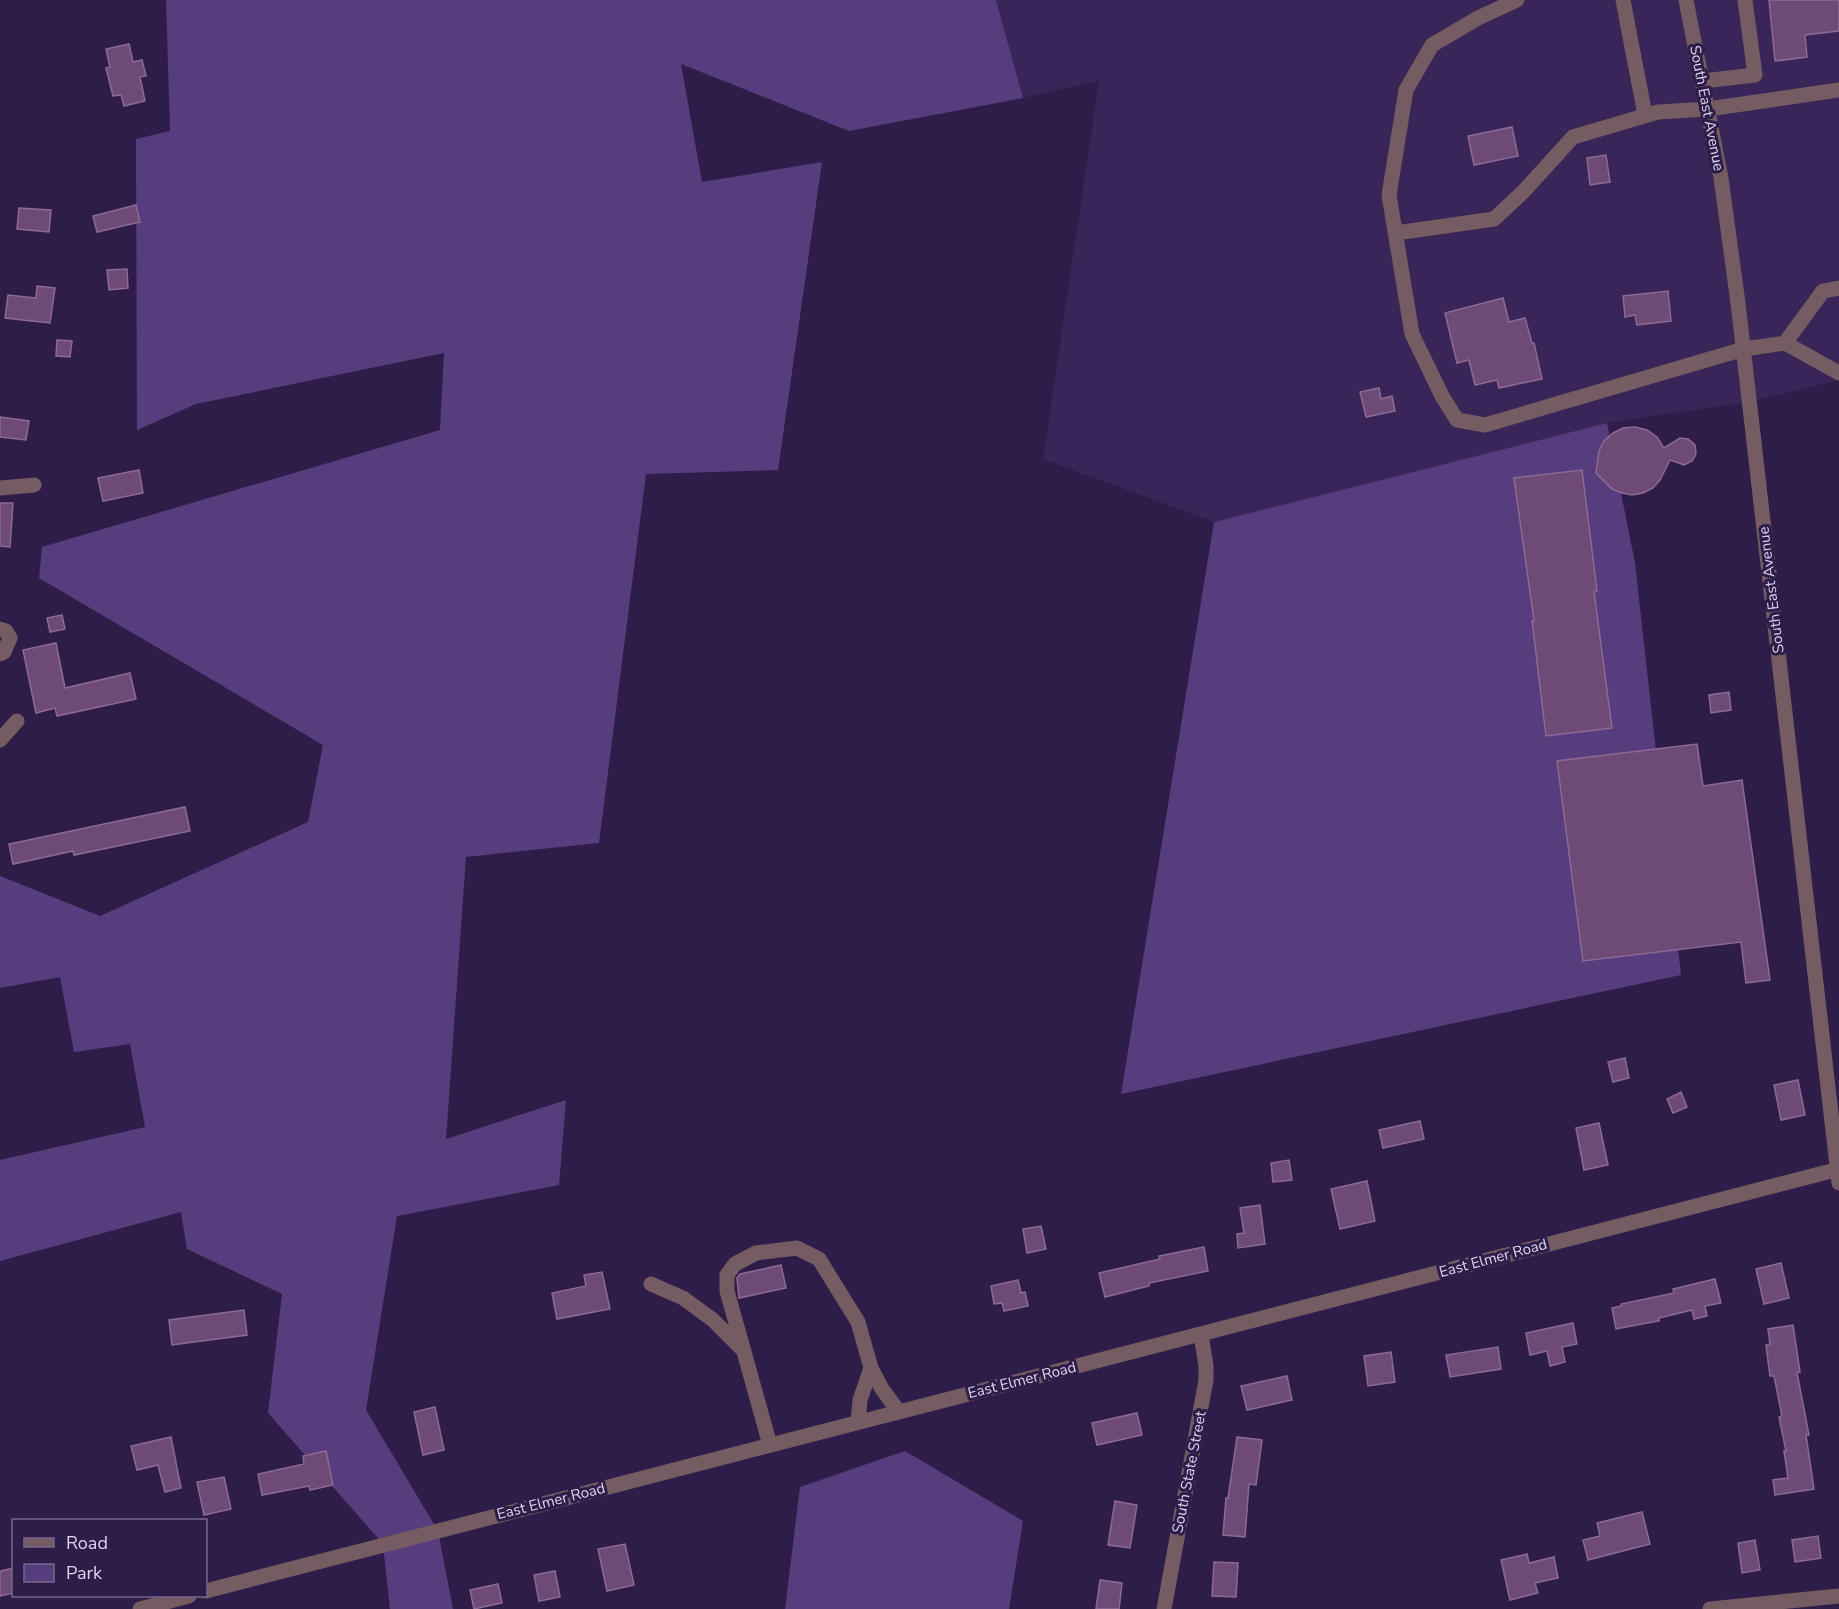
<svg xmlns="http://www.w3.org/2000/svg" width="1839" height="1609" viewBox="0 0 1839 1609" font-family="'Nunito Sans',sans-serif">
<style>
.built{fill:#392557}
.green{fill:#573d7e}
.building{fill:#6e4b76;stroke:#8d6995;stroke-width:1.5}
.lines{fill:none;stroke-linecap:round;stroke-linejoin:round}
.minor{stroke:#755b62;stroke-width:15}
.labels{text-anchor:middle;stroke-width:6;stroke-linejoin:round;paint-order:stroke}
.street-label{font-size:15px;fill:#ddd4f0;stroke:#2f1d49}
</style>
<rect width="100%" height="100%" fill="#2f1d49"/>
<path class="built" d="M 996,0 L 1839,0 L 1839,380 L 1749,402 L 1607,423 L 1214,522 L 1043,459 L 1099,81 L 1023,98 Z"/>
<path class="green" d="M 166,0 L 996,0 L 1023,98 L 849,131 L 681,64 L 702,182 L 822,162 L 778,470 L 646,474 L 599,843 L 466,857 L 446,1139 L 566,1100 L 559,1185 L 397,1216 L 366,1410 L 438,1531 L 453,1609 L 390,1609 L 383,1544 L 268,1413 L 282,1294 L 187,1249 L 181,1212 L 0,1261 L 0,1160 L 145,1127 L 130,1044 L 74,1052 L 60,977 L 0,988 L 0,876 L 100,916 L 308,822 L 323,745 L 39,578 L 42,547 L 440,430 L 444,353 L 196,404 L 137,430 L 136,139 L 170,131 Z
M 1607,423 L 1635,563 L 1681,975 L 1121,1094 L 1214,522 Z
M 905,1451 L 1023,1521 L 1009,1609 L 785,1609 L 800,1487 Z"/>
<path class="building" d="M 1769,0 L 1839,0 L 1839,31 L 1805,35 L 1807,57 L 1775,61 Z
M 129,44 L 133,62 L 142,60 L 146,76 L 140,77 L 145,101 L 124,106 L 121,95 L 113,96 L 106,68 L 110,67 L 106,49 Z
M 1512,127 L 1518,156 L 1474,165 L 1468,136 Z
M 1606,155 L 1610,182 L 1590,185 L 1587,158 Z
M 136,205 L 140,222 L 97,232 L 93,216 Z
M 19,208 L 51,210 L 49,232 L 17,229 Z
M 127,269 L 128,288 L 109,290 L 107,270 Z
M 37,286 L 55,288 L 50,323 L 5,318 L 8,295 L 36,298 Z
M 1668,291 L 1671,321 L 1637,325 L 1635,315 L 1625,317 L 1623,296 Z
M 1503,298 L 1509,322 L 1525,318 L 1532,343 L 1534,343 L 1542,379 L 1499,388 L 1497,380 L 1475,385 L 1469,360 L 1457,363 L 1445,313 Z
M 57,340 L 72,341 L 70,357 L 56,356 Z
M 1379,388 L 1381,399 L 1392,396 L 1395,411 L 1366,417 L 1360,392 Z
M 0,417 L 29,421 L 26,440 L 0,437 Z
M 1635,427 L 1647,430 L 1657,437 L 1664,448 L 1680,438 L 1688,439 L 1695,445 L 1696,454 L 1692,461 L 1684,465 L 1670,460 L 1660,480 L 1653,488 L 1643,493 L 1632,495 L 1622,493 L 1612,489 L 1596,473 L 1599,451 L 1604,441 L 1613,433 L 1623,428 Z
M 139,470 L 143,493 L 103,501 L 98,478 Z
M 1582,470 L 1597,591 L 1594,592 L 1612,728 L 1546,736 L 1532,621 L 1534,621 L 1514,478 Z
M 0,503 L 13,503 L 10,547 L 0,546 Z
M 62,615 L 65,629 L 50,632 L 47,618 Z
M 56,643 L 65,688 L 130,673 L 136,699 L 57,716 L 55,708 L 36,713 L 23,650 Z
M 1729,692 L 1731,710 L 1711,713 L 1709,695 Z
M 1697,744 L 1703,786 L 1742,780 L 1770,980 L 1746,983 L 1741,942 L 1583,961 L 1557,761 Z
M 185,807 L 190,831 L 74,855 L 73,851 L 13,864 L 9,844 Z
M 1625,1058 L 1629,1078 L 1613,1082 L 1608,1062 Z
M 1798,1080 L 1805,1115 L 1781,1120 L 1774,1085 Z
M 1681,1092 L 1687,1107 L 1673,1113 L 1667,1099 Z
M 1420,1121 L 1424,1139 L 1383,1148 L 1379,1130 Z
M 1599,1123 L 1608,1165 L 1584,1170 L 1576,1128 Z
M 1289,1160 L 1292,1180 L 1273,1182 L 1271,1163 Z
M 1367,1181 L 1375,1221 L 1340,1229 L 1331,1189 Z
M 1260,1205 L 1265,1244 L 1238,1248 L 1237,1234 L 1244,1233 L 1240,1208 Z
M 1041,1226 L 1046,1249 L 1027,1253 L 1023,1229 Z
M 1204,1247 L 1208,1271 L 1149,1283 L 1149,1286 L 1105,1297 L 1099,1273 L 1160,1259 L 1159,1256 Z
M 1781,1263 L 1789,1298 L 1764,1304 L 1756,1269 Z
M 781,1265 L 786,1288 L 739,1298 L 737,1278 L 740,1274 Z
M 602,1272 L 610,1309 L 557,1319 L 552,1293 L 586,1286 L 584,1275 Z
M 1715,1279 L 1721,1303 L 1705,1306 L 1707,1316 L 1694,1319 L 1692,1310 L 1659,1318 L 1659,1321 L 1616,1329 L 1612,1308 L 1621,1306 L 1621,1304 L 1674,1293 L 1673,1289 Z
M 1018,1280 L 1021,1293 L 1025,1292 L 1028,1306 L 1004,1311 L 1002,1303 L 994,1304 L 991,1286 Z
M 244,1310 L 247,1335 L 172,1345 L 169,1320 Z
M 1573,1323 L 1577,1344 L 1562,1347 L 1565,1362 L 1550,1366 L 1547,1351 L 1530,1355 L 1526,1333 Z
M 1793,1325 L 1800,1372 L 1797,1373 L 1809,1435 L 1806,1435 L 1814,1489 L 1775,1495 L 1773,1480 L 1788,1478 L 1784,1451 L 1786,1451 L 1779,1417 L 1782,1416 L 1774,1376 L 1770,1376 L 1766,1345 L 1770,1344 L 1768,1329 Z
M 1498,1347 L 1501,1369 L 1450,1377 L 1446,1355 Z
M 1391,1352 L 1395,1382 L 1368,1386 L 1364,1356 Z
M 1287,1376 L 1292,1400 L 1247,1410 L 1241,1386 Z
M 435,1407 L 444,1450 L 423,1455 L 414,1412 Z
M 1137,1413 L 1142,1435 L 1097,1445 L 1092,1423 Z
M 171,1437 L 181,1488 L 165,1492 L 158,1465 L 137,1470 L 131,1446 Z
M 1237,1437 L 1262,1440 L 1256,1485 L 1249,1484 L 1245,1537 L 1223,1535 L 1226,1498 L 1228,1498 Z
M 326,1451 L 333,1485 L 310,1490 L 309,1486 L 262,1495 L 258,1474 L 304,1464 L 303,1456 Z
M 224,1477 L 231,1509 L 204,1515 L 197,1482 Z
M 1115,1501 L 1137,1505 L 1130,1548 L 1108,1545 Z
M 1642,1512 L 1650,1544 L 1588,1560 L 1583,1540 L 1600,1536 L 1597,1523 Z
M 1818,1536 L 1821,1558 L 1795,1562 L 1792,1540 Z
M 1755,1540 L 1760,1570 L 1742,1573 L 1738,1543 Z
M 625,1544 L 634,1585 L 607,1591 L 598,1549 Z
M 1527,1554 L 1529,1563 L 1554,1557 L 1558,1578 L 1535,1583 L 1538,1593 L 1510,1600 L 1501,1560 Z
M 1214,1562 L 1238,1563 L 1236,1597 L 1212,1596 Z
M 14,1568 L 14,1593 L 0,1596 L 0,1571 Z
M 555,1571 L 560,1597 L 539,1601 L 534,1575 Z
M 1100,1580 L 1122,1583 L 1119,1609 L 1096,1609 Z
M 498,1584 L 502,1603 L 474,1609 L 470,1590 Z"/>
<g class="lines">
<path class="minor" d="M 1517,0 L 1478,18 L 1432,45 L 1406,90 L 1389,195 L 1412,334 L 1442,396 L 1457,420 L 1485,425 L 1744,349 L 1785,343
M 1623,0 L 1645,115
M 1686,0 L 1721,178 L 1738,303 L 1839,1183
M 1703,81 L 1755,75 L 1745,0
M 1396,233 L 1494,219 L 1523,192 L 1573,137 L 1658,112 L 1708,109 L 1839,90
M 1839,288 L 1823,291 L 1785,343 L 1839,373
M 0,488 L 34,485
M 0,629 L 6,631 L 10,638 L 4,652 L 0,654
M 0,740 L 17,721
M 651,1284 L 683,1298 L 713,1320 L 741,1348
M 858,1422 L 860,1400 L 871,1368
M 770,1445 L 727,1291 L 727,1275 L 735,1264 L 756,1253 L 797,1248 L 819,1259 L 858,1322 L 871,1368 L 882,1389 L 899,1412
M 206,1591 L 1839,1169
M 140,1609 L 189,1596
M 1164,1609 L 1206,1380 L 1206,1366 L 1201,1334
M 1710,1609 L 1839,1596"/>
</g>
<g class="labels">
<g class="street-label">
<text transform="translate(1707 108) rotate(79)" y="5">South East Avenue</text>
<text transform="translate(1771 590) rotate(-97)" y="5">South East Avenue</text>
<text transform="translate(1493 1258) rotate(-15)" y="5">East Elmer Road</text>
<text transform="translate(1022 1380) rotate(-14)" y="5">East Elmer Road</text>
<text transform="translate(1189 1472) rotate(-79)" y="5">South State Street</text>
<text transform="translate(551 1501) rotate(-14)" y="5">East Elmer Road</text>
</g>
</g>
<rect x="12" y="1519" width="195" height="78" fill="#2f1d49" stroke="#75668c" stroke-width="1.5"/>
<rect x="24" y="1538" width="30" height="9" fill="#755b62" stroke="#75668c" stroke-width="1.5"/>
<text x="66" y="1549" font-size="18" fill="#ddd4f0">Road</text>
<rect x="24" y="1564" width="30" height="18" fill="#573d7e" stroke="#75668c" stroke-width="1.5"/>
<text x="66" y="1579" font-size="18" fill="#ddd4f0">Park</text>
</svg>
